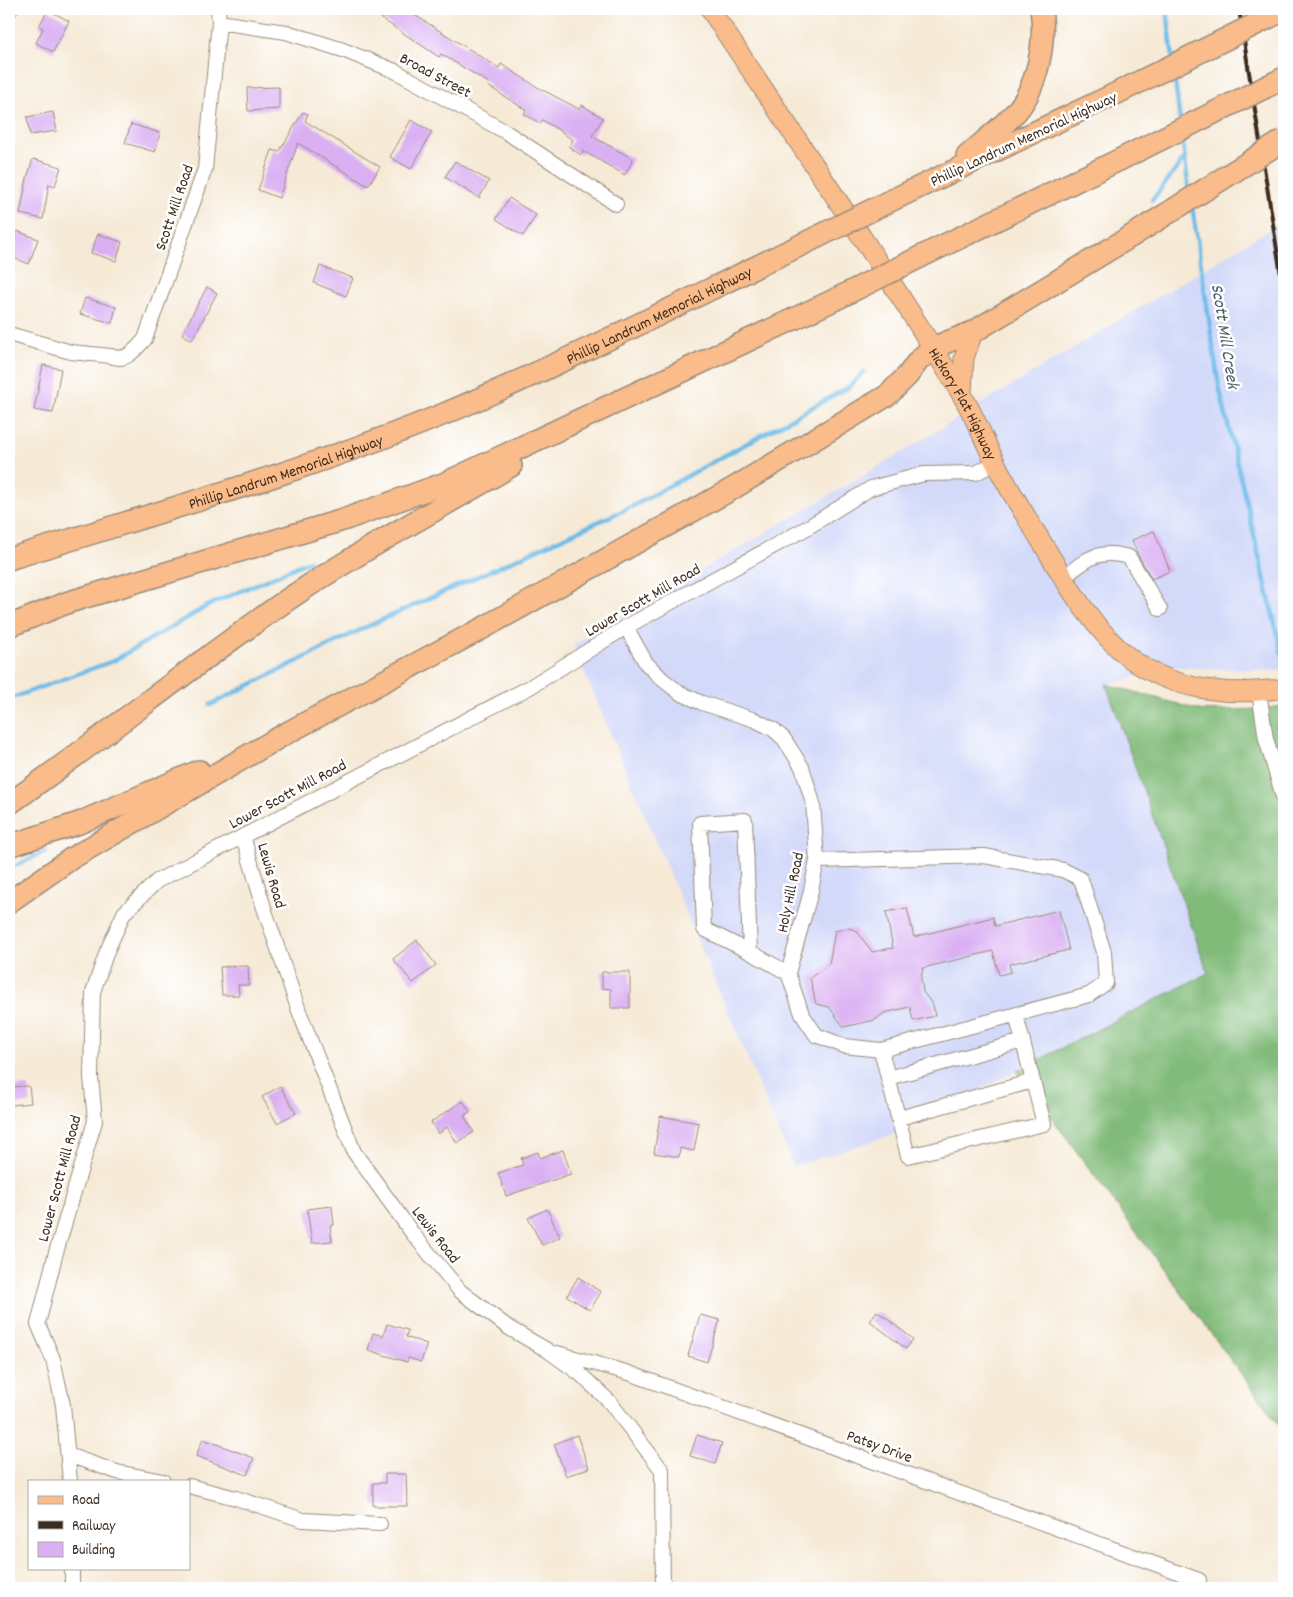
<svg xmlns="http://www.w3.org/2000/svg" width="1293" height="1597" viewBox="0 0 1293 1597" font-family="Dekko,sans-serif">
<style>
.built{fill:#d2d9f9}
.industrial{fill:#bcc3de}
.forest{fill:#81bb79;stroke:#5e724c}
.lines{fill:none;stroke-linecap:round;stroke-linejoin:round}
.stream{stroke:#6dbce8;stroke-width:4.5}
.building{fill:#dab0f3}
.minor-casing{stroke:#988a7a;stroke-width:16}
.major-casing{stroke:#988a7a;stroke-width:21}
.highway-casing{stroke:#988a7a;stroke-width:24}
.minor{stroke:#fff;stroke-width:14}
.major{stroke:#f9bc8a;stroke-width:19}
.highway{stroke:#f9bc8a;stroke-width:21}
.rail{stroke:#3b2a1e;stroke-width:4}
.highway-bridge-casing{stroke:#988a7a;stroke-width:24;stroke-linecap:butt}
.highway-bridge{stroke:#f9bc8a;stroke-width:21}
.labels{text-anchor:middle;stroke-width:5;stroke-linejoin:round;paint-order:stroke}
.street-label{font-size:16px;fill:#3b2a1e;stroke:#fff}
.water-label{font-size:18px;font-style:italic;fill:#4c5d65;stroke:#fff}
</style>
<rect width="100%" height="100%" fill="#fff"/>
<filter id="ink" filterUnits="userSpaceOnUse"><feTurbulence type="fractalNoise" baseFrequency=".02" numOctaves="2"/><feDisplacementMap in="SourceGraphic" scale="10" xChannelSelector="R" yChannelSelector="G"/><feConvolveMatrix kernelMatrix="1 2 1 2 8 2 1 2 1" color-interpolation-filters="sRGB"/></filter>
<filter id="wash" filterUnits="userSpaceOnUse"><feTurbulence type="fractalNoise" baseFrequency=".0096" numOctaves="4" result="noise"/><feDisplacementMap in="SourceGraphic" scale="20" xChannelSelector="R" yChannelSelector="G"/><feGaussianBlur stdDeviation="1.12" result="paint"/><feColorMatrix in="noise" values="0 0 0 0 0 0 0 0 0 0 0 0 0 0 0 0 0 1.4 0 .05"/><feComposite in="paint" operator="in"/></filter>
<g filter="url(#wash)">
<rect width="100%" height="100%" fill="#f6ead7"/>
<path class="built" d="M 1273,227 L 1284,327 L 1284,671 L 1176,667 L 1106,685 L 1208,973 L 890,1136 L 793,1166 L 573,645 L 861,477 Z"/>
<path class="industrial" d="M 1284,220 L 1284,327 L 1273,227 Z"/>
<path class="forest" d="M 1106,684 L 1203,711 L 1258,709 L 1284,706 L 1284,1432 L 1017,1071 L 1208,973 Z"/>
<g class="lines">
<path class="stream" d="M 1167,9 L 1173,60
M 1174,72 L 1180,122
M 1182,137 L 1189,191
M 1152,200 L 1185,158
M 1192,206 L 1219,386 L 1284,662
M 9,699 L 113,661 L 209,605 L 309,561
M 210,705 L 364,628 L 633,506 L 849,387 L 864,372
M 9,869 L 46,851"/>
</g>
<g id="blocks">
<path class="building" d="M 385,9 L 405,9 L 499,68 L 501,64 L 539,88 L 579,109 L 582,105 L 603,118 L 592,136 L 633,159 L 625,175 L 583,151 L 581,155 L 569,147 L 573,140 L 564,134 L 564,133 L 542,120 L 540,123 L 524,114 L 526,110 L 488,86 L 489,83 L 441,54 L 439,57 L 379,17 Z
M 48,10 L 69,21 L 53,52 L 36,43 L 43,28 L 39,26 Z
M 279,87 L 279,109 L 248,111 L 247,88 Z
M 53,112 L 57,131 L 30,135 L 27,117 Z
M 303,112 L 308,114 L 305,121 L 380,167 L 368,186 L 298,143 L 279,198 L 258,190 L 272,150 L 279,152 Z
M 411,120 L 432,132 L 411,169 L 390,157 Z
M 131,124 L 160,133 L 155,152 L 125,143 Z
M 33,159 L 61,167 L 55,186 L 49,184 L 43,219 L 20,214 L 27,178 Z
M 455,161 L 489,181 L 479,198 L 445,177 Z
M 509,198 L 536,215 L 523,236 L 496,219 Z
M 17,231 L 38,239 L 29,264 L 9,256 Z
M 98,234 L 122,242 L 116,261 L 91,253 Z
M 320,266 L 353,278 L 346,296 L 314,283 Z
M 207,287 L 217,293 L 192,340 L 182,334 Z
M 85,298 L 116,307 L 112,323 L 80,314 Z
M 43,365 L 61,369 L 53,413 L 34,410 Z
M 1154,531 L 1170,571 L 1152,579 L 1138,555 L 1132,540 Z
M 907,908 L 914,937 L 993,917 L 995,926 L 1059,910 L 1069,950 L 1009,964 L 1011,972 L 999,975 L 993,951 L 923,968 L 921,979 L 923,992 L 933,1005 L 935,1016 L 913,1021 L 910,1007 L 884,1013 L 875,1020 L 844,1027 L 829,1007 L 816,1004 L 810,978 L 829,964 L 835,931 L 848,928 L 856,930 L 872,952 L 893,948 L 886,912 Z
M 417,940 L 436,965 L 413,983 L 393,959 Z
M 248,966 L 249,985 L 238,985 L 239,995 L 222,995 L 220,967 Z
M 602,972 L 630,972 L 630,1008 L 611,1008 L 611,989 L 602,988 Z
M 29,1086 L 31,1103 L 12,1105 L 10,1087 Z
M 280,1086 L 296,1113 L 277,1123 L 262,1097 Z
M 463,1101 L 470,1112 L 464,1116 L 474,1132 L 457,1143 L 447,1127 L 438,1134 L 431,1122 Z
M 660,1116 L 699,1123 L 694,1151 L 680,1148 L 679,1157 L 654,1153 Z
M 563,1150 L 571,1174 L 506,1196 L 498,1173 L 523,1165 L 521,1158 L 538,1152 L 540,1158 Z
M 332,1206 L 334,1225 L 330,1226 L 332,1241 L 312,1243 L 307,1209 Z
M 547,1209 L 560,1237 L 542,1245 L 528,1218 Z
M 578,1277 L 601,1292 L 590,1310 L 567,1296 Z
M 877,1311 L 913,1339 L 906,1349 L 870,1321 Z
M 700,1315 L 720,1320 L 707,1362 L 688,1356 Z
M 387,1324 L 408,1330 L 406,1337 L 427,1344 L 421,1362 L 408,1358 L 407,1362 L 368,1350 L 373,1333 L 383,1336 Z
M 577,1435 L 589,1468 L 566,1476 L 554,1444 Z
M 697,1435 L 722,1443 L 715,1464 L 690,1456 Z
M 203,1439 L 254,1458 L 247,1475 L 196,1456 Z
M 385,1474 L 406,1474 L 407,1506 L 373,1506 L 373,1483 L 385,1483 Z"/>
</g>
</g>
<g filter="url(#ink)">
<use href="#blocks" fill-opacity="0" stroke="#988a7a" stroke-width="1"/>
<g class="lines">
<g class="minor-casing">
<path id="minor" d="M 9,10 L 11,9
M 219,22 L 286,32 L 343,50 L 395,71 L 506,132 L 616,204
M 9,334 L 71,352 L 111,356 C 126,363 136,349 145,339 L 205,169 L 219,22 L 218,9
M 1063,578 C 1087,559 1097,548 1129,557 L 1160,609
M 626,627 L 646,663 L 662,679 L 680,693 L 702,703 L 755,720 L 773,729 L 784,739 L 802,767 L 813,803 L 817,861 L 810,895 L 788,973 L 802,1014 L 816,1035 L 844,1046 L 881,1050 L 1089,995 L 1106,983 L 1104,952 L 1081,879 L 1063,870 L 984,856 L 817,861
M 1259,692 L 1266,739 L 1284,800
M 243,836 L 264,908 L 299,1011 L 354,1152 L 413,1234 L 460,1291 L 509,1328 L 547,1350 L 579,1373 L 609,1401 L 662,1470 L 663,1588
M 750,952 L 704,929 L 700,823 L 745,820 L 750,952 L 788,973
M 881,1050 L 908,1156 L 1044,1124 L 1016,1015
M 888,1078 L 1023,1041
M 899,1118 L 1033,1081
M 557,1353 L 629,1373 L 1199,1580
M 68,1455 L 117,1472 L 163,1481
M 70,1481 L 63,1405 L 53,1359 L 38,1324 L 55,1256 L 95,1121 L 91,1077 L 93,992 L 107,951 L 124,913 L 157,881 L 530,687 L 626,627 L 805,529 L 871,488 L 924,474 L 976,473 L 995,463
M 189,1486 L 236,1498 L 303,1520 L 380,1524
M 72,1568 L 72,1588"/>
</g>
<g class="major-casing">
<g id="major">
<path id="s1" d="M 710,9 C 795,137 882,264 962,395 C 975,417 984,440 995,462 C 1009,490 1026,517 1043,544 C 1067,584 1093,630 1131,659 C 1175,691 1232,697 1284,688"/>
<path d="M 962,394 L 964,358 L 973,332"/>
</g>
</g>
<g class="highway-casing">
<g id="highway">
<path d="M 967,156 C 984,142 1001,128 1016,112 C 1038,86 1046,42 1041,9"/>
<path d="M 888,202 L 1111,96"/>
<path d="M 922,256 L 1119,160"/>
<path id="s2" d="M 9,559 C 154,513 303,472 444,414 C 565,363 683,302 801,245"/>
<path d="M 9,626 L 69,602 L 343,520 L 443,484 L 834,300"/>
<path d="M 9,804 C 104,737 194,664 290,598 C 361,550 437,510 511,466"/>
<path d="M 9,846 L 79,823 L 199,771"/>
<path d="M 9,902 L 72,858 L 285,734 L 483,628 L 732,489 L 888,395 L 908,375 L 918,361 L 932,348 L 973,332 L 1130,237"/>
</g>
</g>
<use href="#minor" class="minor"/>
<use href="#major" class="major"/>
<use href="#highway" class="highway"/>
<path class="rail" d="M 1239,9 L 1284,294"/>
<g class="highway-bridge-casing">
<path id="highway-bridge" d="M 1111,96 L 1284,10
M 1119,160 L 1284,78
M 1130,237 L 1284,140
M 801,245 L 888,202
M 834,300 L 922,256"/>
</g>
<use href="#highway-bridge" class="highway-bridge"/>
</g>
</g>
<g class="labels">
<g class="street-label">
<text transform="translate(436 74) rotate(28)" y="6">Broad Street</text>
<text transform="translate(1023 138) rotate(-25)" y="6">Phillip Landrum Memorial Highway</text>
<text transform="translate(173 207) rotate(-71)" y="6">Scott Mill Road</text>
<text dy="6" stroke="none"><textPath href="#s2" startOffset="695">Phillip Landrum Memorial Highway</textPath></text>
<text dy="6" stroke="none"><textPath href="#s1" startOffset="469">Hickory Flat Highway</textPath></text>
<text dy="6" stroke="none"><textPath href="#s2" startOffset="290">Phillip Landrum Memorial Highway</textPath></text>
<text transform="translate(642 599) rotate(-30)" y="6">Lower Scott Mill Road</text>
<text transform="translate(287 793) rotate(-28)" y="6">Lower Scott Mill Road</text>
<text transform="translate(273 875) rotate(74)" y="6">Lewis Road</text>
<text transform="translate(789 892) rotate(-78)" y="6">Holy Hill Road</text>
<text transform="translate(58 1178) rotate(-75)" y="6">Lower Scott Mill Road</text>
<text transform="translate(437 1234) rotate(52)" y="6">Lewis Road</text>
<text transform="translate(880 1445) rotate(20)" y="6">Patsy Drive</text>
</g>
<g class="water-label">
<text transform="translate(1226 336) rotate(81)" y="6">Scott Mill Creek</text>
</g>
</g>
<rect width="1293" height="1597" fill="none" stroke="#fff" stroke-width="30"/>
<rect x="28" y="1480" width="162" height="90" fill="#ffffff" stroke="#b1aaa5"/>
<rect x="38" y="1496" width="25" height="8" fill="#f9bc8a" stroke="#b1aaa5"/>
<text x="72" y="1504" font-size="15" fill="#3b2a1e">Road</text>
<rect x="38" y="1521" width="25" height="8" fill="#3b2a1e" stroke="#b1aaa5"/>
<text x="72" y="1530" font-size="15" fill="#3b2a1e">Railway</text>
<rect x="38" y="1542" width="25" height="15" fill="#dab0f3" stroke="#b1aaa5"/>
<text x="72" y="1554" font-size="15" fill="#3b2a1e">Building</text>
</svg>
